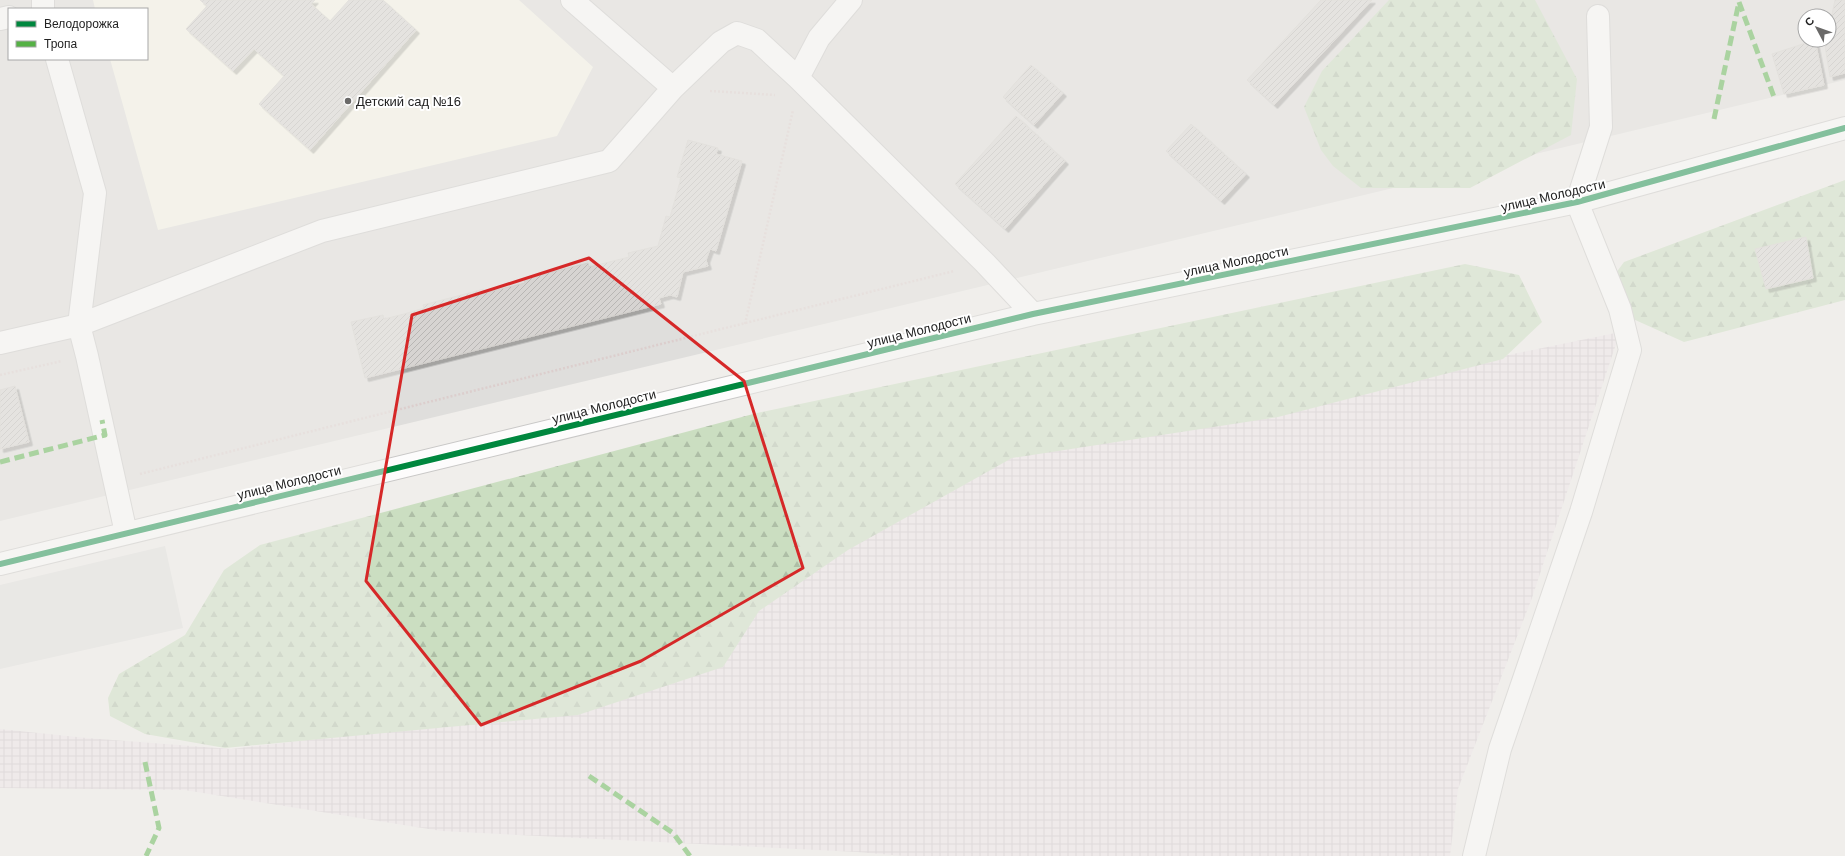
<svg xmlns="http://www.w3.org/2000/svg" width="1845" height="856" viewBox="0 0 1845 856" font-family="Arial,sans-serif">
<style>
.residential{fill:#dfdedc;fill-rule:evenodd}
.industrial{fill:url(#industrial-grid)}
.education{fill:#f8f7e8}
.forest{fill:url(#forest-firs)}
.parking{fill:#e0dfde}
.building{fill:url(#building-hatch);stroke:#d3d0cc;filter:url(#shadow)}
.lines{fill:none;stroke-linecap:round;stroke-linejoin:round}
.minor-casing{stroke:#c9c8c7;stroke-width:24}
.path{stroke:#dccecd;stroke-width:2.5;stroke-dasharray:2 2;stroke-linecap:butt}
.minor{stroke:#fdfcfc;stroke-width:22}
.quiet{stroke:#55b145;stroke-width:5;stroke-dasharray:10 5;stroke-linecap:butt}
.cycleway-casing{stroke:#fff;stroke-width:8}
.cycleway{stroke:#00873e;stroke-width:6}
.marked{fill:none;stroke:#d62828;stroke-width:3;stroke-linejoin:round}
.poi-dot{fill:#6a6968;stroke:#fff;stroke-width:1.5}
.labels{text-anchor:middle;stroke-width:4;stroke-linejoin:round;paint-order:stroke}
.poi-label{font-size:13px;fill:#222;stroke:#fff;text-anchor:start}
.street-label{font-size:13px;fill:#222;stroke:#fff}
</style>
<defs>
<pattern id="industrial-grid" width="8" height="8" patternUnits="userSpaceOnUse"><rect width="8" height="8" fill="#ede4e9"/><path d="M0 4h8M4 0v8" fill="none" stroke="#cbc3c8"/></pattern>
<pattern id="forest-firs" width="22" height="20" patternUnits="userSpaceOnUse"><rect width="22" height="20" fill="#cbdec1"/><path d="M5 1l3.5 6h-7zM16 11l3.5 6h-7z" fill="#aebea6"/></pattern>
<pattern id="building-hatch" width="6" height="6" patternUnits="userSpaceOnUse"><rect width="6" height="6" fill="#d7d4d2"/><path d="M-1 1l2-2M0 6l6-6M5 7l2-2" fill="none" stroke="#b8b6b4"/></pattern>
<filter id="shadow"><feDropShadow dx="3.5" dy="3.5" stdDeviation="0" flood-color="#0004"/></filter>
</defs>
<rect width="100%" height="100%" fill="#f0eeeb"/>
<path class="residential" d="M 0,0 L 1845,0 L 1845,80 L 0,521 ZM 9,9 L 147,9 L 147,59 L 9,59 ZM 1805,16 L 1829,16 L 1829,40 L 1805,40 Z"/>
<path class="industrial" d="M 1620,332 L 1532,598 L 1458,789 L 1450,856 L 904,856 L 857,852 L 441,831 L 184,790 L 0,788 L 0,729 L 87,738 L 231,749 L 461,722 L 759,597 L 988,462 Z"/>
<path class="education" d="M 93,0 L 519,0 L 593,67 L 557,136 L 158,230 L 110,59 L 147,59 L 147,9 L 95,9 Z"/>
<path class="forest" d="M 1389,0 L 1535,0 L 1577,79 L 1571,135 L 1470,188 L 1361,188 L 1333,166 L 1321,150 L 1304,107 L 1322,71 Z
M 1845,180 L 1845,300 L 1684,342 L 1633,319 L 1610,281 L 1624,262 Z
M 1465,264 L 1519,275 L 1542,322 L 1503,359 L 1278,417 L 1012,458 L 848,550 L 759,611 L 723,667 L 578,715 L 225,748 L 145,734 L 110,716 L 108,698 L 119,674 L 185,635 L 224,570 L 260,545 L 757,413 Z"/>
<path class="parking" d="M 165,546 L 183,628 L 0,669 L 0,585 Z"/>
<path class="building" d="M 200,0 L 315,0 L 311,4 L 330,21 L 349,0 L 383,0 L 416,30 L 310,150 L 259,104 L 284,76 L 254,49 L 233,71 L 186,29 L 207,6 Z
M 1321,0 L 1372,0 L 1274,105 L 1247,80 Z
M 1835,0 L 1845,0 L 1845,73 L 1830,77 L 1825,46 L 1826,40 L 1829,40 L 1829,28 Z
M 1815,40 L 1824,85 L 1784,94 L 1772,54 Z
M 1031,65 L 1063,93 L 1034,125 L 1003,97 Z
M 1016,116 L 1065,161 L 1005,229 L 955,184 Z
M 1191,124 L 1246,174 L 1221,201 L 1166,151 Z
M 688,140 L 718,148 L 716,154 L 742,161 L 716,251 L 710,249 L 706,260 L 708,266 L 683,272 L 677,297 L 670,295 L 659,298 L 661,304 L 365,378 L 351,322 L 383,315 L 384,319 L 404,314 L 424,308 L 423,305 L 484,289 L 485,293 L 525,283 L 524,279 L 588,263 L 589,267 L 629,257 L 628,253 L 658,246 L 666,216 L 670,217 L 681,178 L 677,177 Z
M 1806,237 L 1813,278 L 1766,289 L 1755,249 Z
M 15,386 L 29,442 L 0,449 L 0,390 Z"/>
<g class="lines">
<g class="minor-casing">
<path id="minor" d="M 572,0 L 673,88
M 43,9 L 43,0
M 0,19 L 9,17
M 57,59 L 95,193 L 79,325 L 87,356 L 126,533
M 798,78 L 819,38 L 851,0
M 0,343 L 79,325 L 322,231 L 609,161 L 673,88 L 721,42 L 737,33 L 757,40 L 798,78 L 985,263 L 1033,314
M 0,564 L 1033,314 L 1577,202 L 1845,128
M 1474,856 L 1500,749 L 1581,512 L 1630,350 L 1620,309 L 1577,202 L 1601,127 L 1598,16"/>
</g>
<path class="path" d="M 710,91 L 775,95
M 745,324 L 793,110
M 0,375 L 62,361
M 140,474 L 954,271"/>
<use href="#minor" class="minor"/>
<path class="quiet" d="M 1739,2 L 1774,97
M 1714,119 L 1739,2
M 0,462 L 105,435 L 102,420
M 145,762 L 159,828 L 146,856
M 589,776 L 673,833 L 690,856"/>
<g class="cycleway-casing">
<path id="cycleway" d="M 0,564 L 1033,314 L 1577,202 L 1845,128"/>
</g>
<use href="#cycleway" class="cycleway"/>
</g>
<path d="M0 0H1845V856H0ZM 589,258 L 744,381 L 803,568 L 641,661 L 481,725 L 366,581 L 412,315 Z" fill="#f0eeeb" fill-opacity=".55" fill-rule="evenodd"/>
<path class="marked" d="M 589,258 L 744,381 L 803,568 L 641,661 L 481,725 L 366,581 L 412,315 Z"/>
<circle class="poi-dot" cx="348" cy="101" r="4"/>
<g class="labels">
<g class="poi-label">
<text x="356" y="106">Детский сад №16</text>
</g>
<g class="street-label">
<text transform="translate(1553 195) rotate(-13)" y="5">улица Молодости</text>
<text transform="translate(1236 261) rotate(-12)" y="5">улица Молодости</text>
<text transform="translate(919 330) rotate(-14)" y="5">улица Молодости</text>
<text transform="translate(604 406) rotate(-14)" y="5">улица Молодости</text>
<text transform="translate(289 482) rotate(-14)" y="5">улица Молодости</text>
</g>
</g>
<rect x="8" y="8" width="140" height="52" fill="#ffffff" stroke="#a7a7a7"/>
<rect x="16" y="21" width="20" height="6" fill="#00873e" stroke="#a7a7a7"/>
<text x="44" y="28" font-size="12" fill="#222222">Велодорожка</text>
<rect x="16" y="41" width="20" height="6" fill="#55b145" stroke="#a7a7a7"/>
<text x="44" y="48" font-size="12" fill="#222222">Тропа</text>
<g transform="translate(1817 28) rotate(311)"><circle r="19" fill="#ffffff" stroke="#a7a7a7"/>
<path d="M0-3L7 15L0 10L-7 15Z" fill="#6a6968"/>
<text y="-6" font-size="11" font-weight="bold" text-anchor="middle" fill="#222222">С</text>
</g>
</svg>
